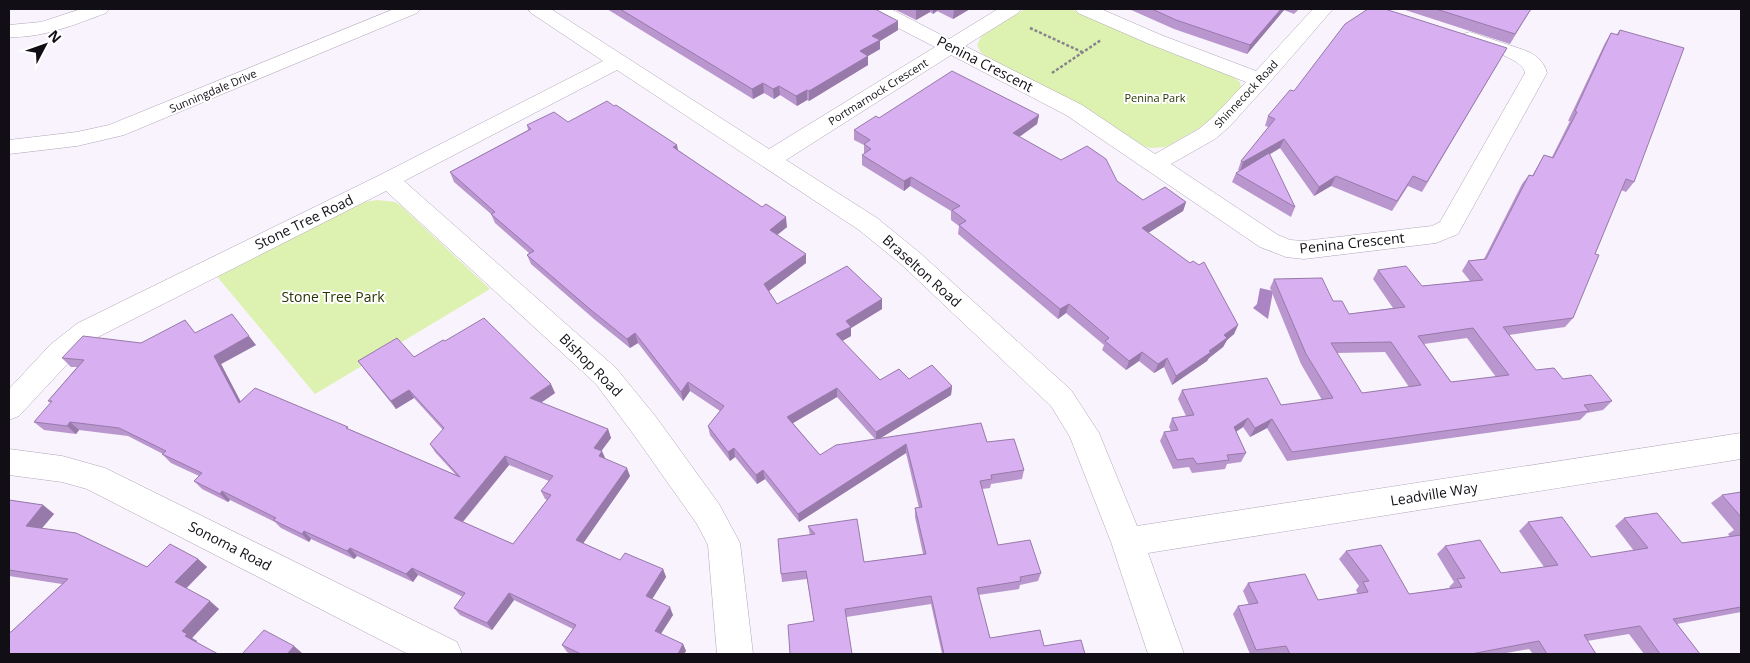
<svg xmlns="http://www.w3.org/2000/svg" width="1750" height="663" viewBox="0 0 1750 663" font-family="'Open Sans',sans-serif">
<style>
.green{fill:#ddf2b0}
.water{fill:#ab85c3}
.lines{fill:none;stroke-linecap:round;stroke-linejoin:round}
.minor-casing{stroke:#b2a5ba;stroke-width:1}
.path{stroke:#88848c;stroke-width:2.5;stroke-dasharray:3 2;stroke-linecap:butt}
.minor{fill:#fff;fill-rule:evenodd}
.wall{fill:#ba96cf;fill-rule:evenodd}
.shaded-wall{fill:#977aa9}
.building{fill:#d8aff1;stroke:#977aa9;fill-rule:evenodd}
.labels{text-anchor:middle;stroke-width:4;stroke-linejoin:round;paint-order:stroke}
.far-street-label{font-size:11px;fill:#120e15;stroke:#fff}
.far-park-label{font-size:11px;fill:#293500;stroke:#fff}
.street-label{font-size:14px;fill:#120e15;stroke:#fff}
.park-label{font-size:14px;fill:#293500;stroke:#fff}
</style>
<rect width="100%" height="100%" fill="#f8f3fc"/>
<path class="green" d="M 1025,9 L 1071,9 L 1154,46 L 1232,76 L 1240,82 L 1241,88 L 1210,122 L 1166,147 L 1151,148 L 1143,146 L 981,53 L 977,45 L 982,35 Z
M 377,200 L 395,202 L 401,206 L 490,289 L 315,394 L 215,274 L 359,203 Z"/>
<path class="water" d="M 1260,288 L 1273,291 L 1268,319 L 1253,308 L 1257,304 Z"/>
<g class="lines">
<g class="minor-casing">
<path id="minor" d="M 81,9 L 109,9 L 106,13 C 74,25 43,38 9,37 L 9,25 L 41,22 Z
M 394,9 L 420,9 L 417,13 L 124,135 L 77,146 L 9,154 L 9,140 L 77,132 L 109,125 Z
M 528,9 L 551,9 L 769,149 L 935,47 L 869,13 L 866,9 L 891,9 L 949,39 L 998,9 L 1021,9 L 1018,13 L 965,46 L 1082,105 L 1155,154 L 1199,129 L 1213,117 L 1246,82 L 1147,43 L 1078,13 L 1075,9 L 1101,9 L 1161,35 L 1256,71 L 1313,9 L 1333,9 L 1268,84 L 1229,127 L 1215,139 L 1171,164 L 1278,235 L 1290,240 L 1304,241 L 1432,226 L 1440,222 L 1525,73 C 1523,57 1477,47 1463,42 L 1460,38 L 1463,34 L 1470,32 L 1524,50 C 1535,54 1544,61 1547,73 L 1458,234 L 1436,243 L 1304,259 L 1286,257 L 1260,247 L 1066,115 L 951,55 L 786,160 L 877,218 L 920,253 L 1071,390 L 1099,433 L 1137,526 L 1741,433 L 1741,459 L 1148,553 L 1184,654 L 1148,654 L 1111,542 L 1070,437 L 1051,406 L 902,265 L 859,230 L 617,70 L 404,181 L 616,368 L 656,417 L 719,504 L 740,543 L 753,654 L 717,654 L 708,545 L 697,524 L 634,435 L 596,384 L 386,191 L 98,337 L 71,360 L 19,416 L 9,420 L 9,389 L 51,344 L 78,323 L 380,175 L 603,61 L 531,13 Z
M 9,449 L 62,456 L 105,468 L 457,642 L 462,654 L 408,654 L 87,489 L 62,482 L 9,475 Z"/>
</g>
<path class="path" d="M 1030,28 L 1082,52
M 1052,73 L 1101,40"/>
<use href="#minor" class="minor"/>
</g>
<path class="wall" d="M 607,9 L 875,9 L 898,30 L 880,41 L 880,49 L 868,56 L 868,65 L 809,101 L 807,100 L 797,106 L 780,95 L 774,99 L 764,93 L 753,99 Z
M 894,9 L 970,9 L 953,19 L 937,11 L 933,14 L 930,12 L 916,20 Z
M 1129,9 L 1299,9 L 1294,14 L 1284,10 L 1247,54 L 1174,29 Z
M 1402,9 L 1531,9 L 1510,44 Z
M 1620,30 L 1634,182 L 1626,192 L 1621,190 L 1595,254 L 1573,318 L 1565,327 L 1509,335 L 1536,370 L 1563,379 L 1612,401 L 1603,410 L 1587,413 L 1580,420 L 1287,461 L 1267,428 L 1250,437 L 1243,427 L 1236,432 L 1246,453 L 1241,462 L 1227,464 L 1225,469 L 1192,473 L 1189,467 L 1173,469 L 1160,441 L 1164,432 L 1171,431 L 1169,427 L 1172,418 L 1186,416 L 1178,399 L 1182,390 L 1281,405 L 1322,400 L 1301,364 L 1270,288 L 1274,279 L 1333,301 L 1349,314 L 1393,308 L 1373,279 L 1378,270 L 1422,286 L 1470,281 L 1462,271 L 1468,261 L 1484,259 L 1522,184 L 1529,175 L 1532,176 L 1544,155 L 1552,157 L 1570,121 L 1568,121 L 1605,43 L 1611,33 L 1616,35 ZM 1467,338 L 1496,377 L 1451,382 L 1424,344 ZM 1385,352 L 1409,387 L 1362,393 L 1336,353 Z
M 1507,48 L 1422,192 L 1408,186 L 1392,211 L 1331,186 L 1314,196 L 1280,148 L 1269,155 L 1295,207 L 1291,217 L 1232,182 L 1236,173 L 1239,171 L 1238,170 L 1241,161 L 1269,127 L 1265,126 L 1268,116 L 1294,91 Z
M 1039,115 L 1037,124 L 1019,137 L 1061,160 L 1117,181 L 1143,200 L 1186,202 L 1183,211 L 1148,233 L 1238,325 L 1234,334 L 1227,340 L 1223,347 L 1209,358 L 1207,361 L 1172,385 L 1164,367 L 1154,373 L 1139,361 L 1126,370 L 1102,350 L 1104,345 L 1066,313 L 1058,319 L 958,234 L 959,226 L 951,220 L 951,211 L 910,186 L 904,191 L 862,165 L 862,155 L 864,154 L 864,145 L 854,140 L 854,130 L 879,118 Z
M 568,122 L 678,150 L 787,227 L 777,235 L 806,254 L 806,263 L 769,291 L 777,304 L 882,299 L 882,309 L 851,328 L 851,336 L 842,341 L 880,380 L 909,379 L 952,386 L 951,395 L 880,438 L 987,442 L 1024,470 L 1022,479 L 991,484 L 990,488 L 982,489 L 998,545 L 1041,573 L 1038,581 L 1020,585 L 1019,589 L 978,595 L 990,638 L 1044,646 L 1085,654 L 942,654 L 931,604 L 814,622 L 807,579 L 782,582 L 781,574 L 810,535 L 808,526 L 864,562 L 923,554 L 915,517 L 915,508 L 919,508 L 906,453 L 799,522 L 765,479 L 757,484 L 735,457 L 730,461 L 710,435 L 708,426 L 720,411 L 690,391 L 683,401 L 638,343 L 630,348 L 594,319 L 531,264 L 527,255 L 529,253 L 495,223 L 491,214 L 454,182 L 450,172 L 528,130 L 527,125 ZM 837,397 L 875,439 L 820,455 L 793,423 Z
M 196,333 L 256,345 L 221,364 L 241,402 L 351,430 L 456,475 L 435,452 L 430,444 L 443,430 L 414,398 L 396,409 L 364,369 L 358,361 L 414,357 L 445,341 L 555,393 L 541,403 L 608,429 L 611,438 L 601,451 L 605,459 L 630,476 L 583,543 L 620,560 L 663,569 L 666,577 L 652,599 L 673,615 L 661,634 L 683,644 L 686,651 L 684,654 L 571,654 L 567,652 L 562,645 L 573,629 L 514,600 L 492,630 L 460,615 L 454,608 L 463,597 L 418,575 L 413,582 L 357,556 L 354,559 L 311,539 L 309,542 L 281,528 L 275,522 L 230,500 L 228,502 L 202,489 L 194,481 L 199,476 L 171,463 L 162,454 L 163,454 L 128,436 L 79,430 L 76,434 L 44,430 L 34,422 L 51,403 L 48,401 L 77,367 L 71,367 L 62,358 L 141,343 ZM 509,465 L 549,481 L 541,491 L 545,499 L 547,500 L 513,544 L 463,522 Z
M 1741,492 L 1741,612 L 1677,624 L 1700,654 L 1644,654 L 1629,634 L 1587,641 L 1596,654 L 1533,654 L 1529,649 L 1501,654 L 1280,654 L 1280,653 L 1272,654 L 1250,654 L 1233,614 L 1238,606 L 1249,605 L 1243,591 L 1248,583 L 1318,600 L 1358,594 L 1356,590 L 1359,586 L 1339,559 L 1346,551 L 1409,594 L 1450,588 L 1449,587 L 1454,582 L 1437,554 L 1445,546 L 1501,573 L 1544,567 L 1519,531 L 1528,522 L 1591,557 L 1634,551 L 1615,526 L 1624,518 L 1682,543 L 1730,537 L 1728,534 L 1734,530 L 1711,503 L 1722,495 Z
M 9,500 L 43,505 L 54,514 L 42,528 L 147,567 L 198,559 L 207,567 L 186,589 L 219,609 L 192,638 L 197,641 L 196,642 L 11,632 L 62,584 L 9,576 Z"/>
<path class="shaded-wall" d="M 919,9 L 930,9 L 930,12 L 916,20 L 916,10 Z
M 933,9 L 937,9 L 937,11 L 933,14 Z
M 954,9 L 970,9 L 953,19 Z
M 1281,9 L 1285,9 L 1247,54 L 1250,45 Z
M 898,21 L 898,30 L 880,41 L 880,49 L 868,56 L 868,65 L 809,101 L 809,91 L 860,51 L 872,36 Z
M 763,83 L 764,93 L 753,99 L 752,89 Z
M 779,86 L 780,95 L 774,99 L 773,89 Z
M 807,90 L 807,100 L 797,106 L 796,96 Z
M 1039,115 L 1037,124 L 1011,143 L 1013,133 Z
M 1284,139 L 1280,148 L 1240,172 L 1243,162 Z
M 677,145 L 679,155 L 673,147 Z
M 1336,176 L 1331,186 L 1314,196 L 1319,187 Z
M 911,177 L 910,186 L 904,191 L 904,181 Z
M 1186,202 L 1183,211 L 1140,238 L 1142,228 Z
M 786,217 L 787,227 L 771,240 L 770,230 Z
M 806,254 L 806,263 L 765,294 L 764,284 Z
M 882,299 L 882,309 L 851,328 L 851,336 L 837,344 L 836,334 L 846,321 Z
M 1069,304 L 1066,313 L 1058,319 L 1060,309 Z
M 1238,325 L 1234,334 L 1227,340 L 1223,347 L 1209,358 L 1207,361 L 1172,385 L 1176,376 L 1209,351 L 1224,335 Z
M 635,333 L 638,343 L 630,348 L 627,339 Z
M 249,336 L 256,345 L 221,364 L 246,412 L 239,403 L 214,356 Z
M 1142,352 L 1139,361 L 1126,370 L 1129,361 Z
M 1167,358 L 1164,367 L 1154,373 L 1158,364 Z
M 688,382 L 690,391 L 683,401 L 681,392 Z
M 551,384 L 555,393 L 534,407 L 530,398 Z
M 952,386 L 951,395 L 876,441 L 876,432 Z
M 837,388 L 837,397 L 788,426 L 787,417 Z
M 409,390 L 414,398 L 396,409 L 391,401 Z
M 1248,418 L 1243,427 L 1229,436 L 1234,427 Z
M 1272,419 L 1267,428 L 1250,437 L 1255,428 Z
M 70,422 L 79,430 L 76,434 L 67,426 Z
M 608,429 L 611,438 L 597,457 L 594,448 Z
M 906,444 L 906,453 L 799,522 L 798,514 Z
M 734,448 L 735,457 L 730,461 L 728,452 Z
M 602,451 L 606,460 L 599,456 Z
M 505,456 L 509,465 L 459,526 L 454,518 Z
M 627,468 L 630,476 L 580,548 L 576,540 Z
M 763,470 L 765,479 L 757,484 L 756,475 Z
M 222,491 L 230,500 L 228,502 L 220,494 Z
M 43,505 L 54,514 L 37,534 L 26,526 Z
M 304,531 L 311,539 L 309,542 L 302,534 Z
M 350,548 L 357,556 L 354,559 L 347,551 Z
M 198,559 L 207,567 L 184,590 L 175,582 Z
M 412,568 L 418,575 L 413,582 L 406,574 Z
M 663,569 L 666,577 L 649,604 L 646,596 Z
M 509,593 L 514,600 L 492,630 L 487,623 Z
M 210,601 L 219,609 L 192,638 L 197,641 L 195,644 L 185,636 L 182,631 Z
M 670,607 L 673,615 L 658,638 L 655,631 Z
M 683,644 L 686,651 L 684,654 L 678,654 Z
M 294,646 L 302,653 L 302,654 L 287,654 Z"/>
<path class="building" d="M 620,9 L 875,9 L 898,21 L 872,36 L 880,40 L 860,51 L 868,56 L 809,91 L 807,90 L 796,96 L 779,86 L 773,89 L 763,83 L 752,89 Z
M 1152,9 L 1281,9 L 1250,45 L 1176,20 Z
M 1368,9 L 1385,9 L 1507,48 L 1427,182 L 1413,176 L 1397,201 L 1336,176 L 1319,187 L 1284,139 L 1243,162 L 1241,161 L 1275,119 L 1268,116 L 1290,90 L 1294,91 L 1345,24 Z
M 1436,9 L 1531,9 L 1515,34 Z
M 1620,30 L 1684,48 L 1634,182 L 1626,179 L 1595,254 L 1599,255 L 1573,318 L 1503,327 L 1536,370 L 1554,368 L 1563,379 L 1591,375 L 1612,401 L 1584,405 L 1589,411 L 1292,452 L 1272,419 L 1255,428 L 1248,418 L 1234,427 L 1246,453 L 1227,455 L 1229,460 L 1197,464 L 1193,458 L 1177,460 L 1164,432 L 1178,430 L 1172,418 L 1194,415 L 1182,390 L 1267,378 L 1281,405 L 1333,398 L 1306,354 L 1274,279 L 1322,278 L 1333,301 L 1342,301 L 1349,314 L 1405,307 L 1378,270 L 1406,266 L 1422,286 L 1483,280 L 1468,261 L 1486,259 L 1529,175 L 1533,176 L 1544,155 L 1553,158 L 1577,112 L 1575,111 L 1611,33 L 1618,35 ZM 1473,328 L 1509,375 L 1451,382 L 1418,336 ZM 1391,342 L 1421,385 L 1362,393 L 1331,343 Z
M 952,71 L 1039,115 L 1013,133 L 1061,160 L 1087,146 L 1106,159 L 1117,181 L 1143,200 L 1165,187 L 1186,202 L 1142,228 L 1190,263 L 1193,261 L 1199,265 L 1204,262 L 1238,325 L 1224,335 L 1227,338 L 1209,351 L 1211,352 L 1176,376 L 1167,358 L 1158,364 L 1142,352 L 1129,361 L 1105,341 L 1109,338 L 1069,304 L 1060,309 L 959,225 L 966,221 L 952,210 L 960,206 L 911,177 L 904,181 L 862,155 L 871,149 L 864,144 L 870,140 L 854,130 L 876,116 L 879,118 Z
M 607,101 L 614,106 L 616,105 L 677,145 L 673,147 L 762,207 L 766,204 L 786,217 L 770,230 L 806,254 L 764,284 L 777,304 L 847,266 L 882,299 L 846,321 L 851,327 L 836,334 L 880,380 L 899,369 L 909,379 L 932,365 L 952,386 L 876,432 L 837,388 L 787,417 L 820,455 L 836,445 L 981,423 L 987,442 L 1014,439 L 1024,470 L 991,475 L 992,479 L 980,481 L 998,545 L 1030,540 L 1041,573 L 1020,577 L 1021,581 L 977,588 L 990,638 L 1040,630 L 1044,646 L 1081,640 L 1085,654 L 944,654 L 931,596 L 845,609 L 852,654 L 790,654 L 788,625 L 814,621 L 806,571 L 781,574 L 778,539 L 815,534 L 808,526 L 857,519 L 864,562 L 926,554 L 915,508 L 922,507 L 906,444 L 798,514 L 763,470 L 756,475 L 734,448 L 728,452 L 708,426 L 724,406 L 688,382 L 681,392 L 635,333 L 627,339 L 591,310 L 527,255 L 534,251 L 491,214 L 495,212 L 450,172 L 531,129 L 527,125 L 554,112 L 568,122 Z
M 1269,153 L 1295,207 L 1236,173 Z
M 232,314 L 249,336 L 214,356 L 239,403 L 255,388 L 348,427 L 346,428 L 460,477 L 430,444 L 444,428 L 409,390 L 391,401 L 358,361 L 397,338 L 414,357 L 443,340 L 445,341 L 484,318 L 551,384 L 530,398 L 608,429 L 594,448 L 602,451 L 599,456 L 627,468 L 576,540 L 620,560 L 625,553 L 663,569 L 646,596 L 670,607 L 655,631 L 683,644 L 678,654 L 581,654 L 562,645 L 576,625 L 509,593 L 487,623 L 454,608 L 465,593 L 412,568 L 406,574 L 350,548 L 347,551 L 304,531 L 302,534 L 273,520 L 276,518 L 222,491 L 220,494 L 194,481 L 202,473 L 162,454 L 166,451 L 119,428 L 70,422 L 67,426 L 34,422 L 52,401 L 48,401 L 84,360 L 62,358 L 83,336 L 141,343 L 185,320 L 195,333 ZM 505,456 L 553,476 L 541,491 L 551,495 L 513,544 L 454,518 Z
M 1741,492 L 1741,517 L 1722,495 Z
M 9,500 L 43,505 L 26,526 L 76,533 L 147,567 L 170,544 L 198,559 L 175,582 L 210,601 L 182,631 L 187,634 L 185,636 L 218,654 L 9,654 L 9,632 L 11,632 L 68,579 L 9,570 Z
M 1657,513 L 1682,543 L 1741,535 L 1741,607 L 1673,619 L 1700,654 L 1660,654 L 1640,626 L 1584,635 L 1596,654 L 1547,654 L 1539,641 L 1471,654 L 1290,654 L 1286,646 L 1256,650 L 1238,606 L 1258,603 L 1248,583 L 1305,574 L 1318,600 L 1368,592 L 1363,582 L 1369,581 L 1346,551 L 1381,545 L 1409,594 L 1462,587 L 1457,579 L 1465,578 L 1445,546 L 1480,540 L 1501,573 L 1558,565 L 1528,522 L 1562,517 L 1591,557 L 1648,548 L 1624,518 Z
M 264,630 L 294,646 L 287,654 L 242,654 Z"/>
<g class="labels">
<g class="far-street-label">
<text transform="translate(213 91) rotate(-23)" y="4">Sunningdale Drive</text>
<text transform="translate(878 92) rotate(-32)" y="4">Portmarnock Crescent</text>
<text transform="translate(1246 94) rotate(-47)" y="4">Shinnecock Road</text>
</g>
<g class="far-park-label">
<text x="1155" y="102">Penina Park</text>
</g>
<g class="street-label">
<text transform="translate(985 64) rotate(27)" y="5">Penina Crescent</text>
<text transform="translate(304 222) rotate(-26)" y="5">Stone Tree Road</text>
<text transform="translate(1352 243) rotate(-6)" y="5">Penina Crescent</text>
<text transform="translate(922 271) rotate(42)" y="5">Braselton Road</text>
<text transform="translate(591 365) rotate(45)" y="5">Bishop Road</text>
<text transform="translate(1434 494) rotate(-9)" y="5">Leadville Way</text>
<text transform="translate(230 546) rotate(27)" y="5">Sonoma Road</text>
</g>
<g class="park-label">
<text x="333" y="302">Stone Tree Park</text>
</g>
</g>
<rect width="1750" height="663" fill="none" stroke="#120e15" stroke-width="20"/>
<g transform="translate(45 45) rotate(49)" stroke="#ffffff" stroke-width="4" paint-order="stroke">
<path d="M0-4L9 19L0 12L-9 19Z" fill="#120e15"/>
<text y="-8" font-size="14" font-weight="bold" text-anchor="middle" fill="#120e15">N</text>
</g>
</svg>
